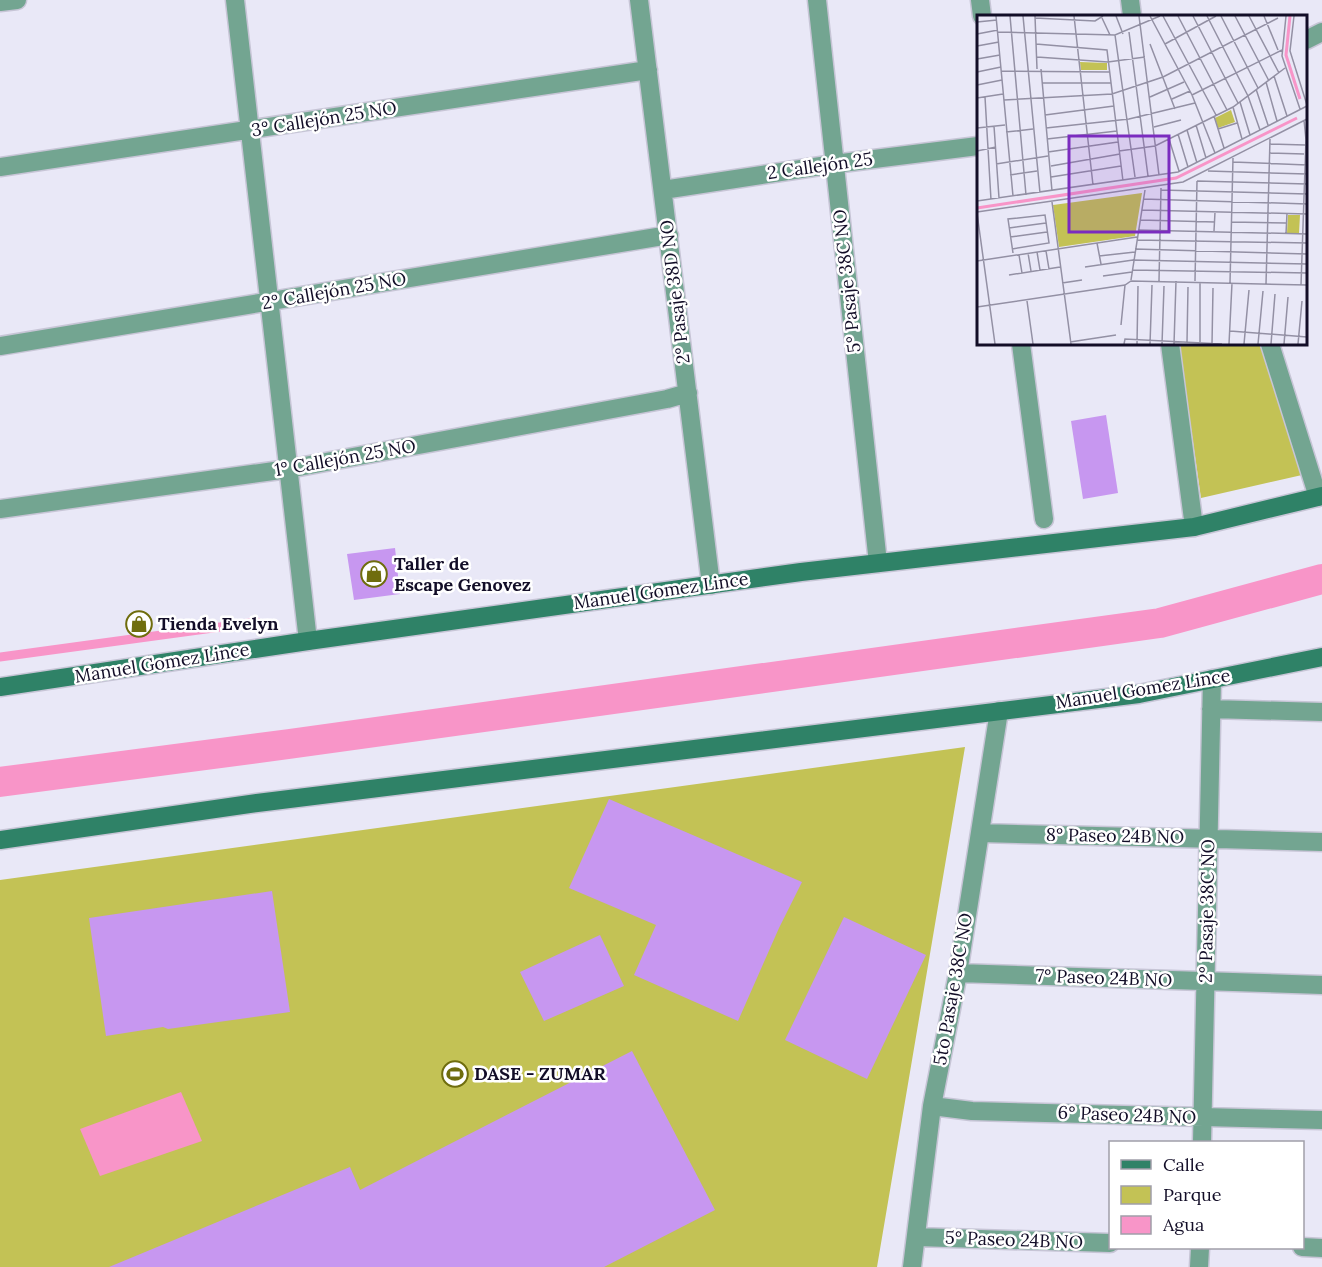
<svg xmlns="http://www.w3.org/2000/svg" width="1322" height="1267" viewBox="0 0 1322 1267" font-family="Lora,serif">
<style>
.green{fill:#c3c255}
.water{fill:#f895c8}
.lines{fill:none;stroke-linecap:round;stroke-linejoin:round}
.stream{stroke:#f895c8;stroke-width:9}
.canal{stroke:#f895c8;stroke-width:30}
.building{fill:#c797f0}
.street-casing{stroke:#c7c5d6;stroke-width:21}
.secondary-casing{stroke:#c7c5d6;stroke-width:21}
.street{stroke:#73a591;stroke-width:18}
.secondary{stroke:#2f8267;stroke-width:18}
.labels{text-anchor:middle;stroke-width:5;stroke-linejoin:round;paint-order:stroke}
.street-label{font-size:18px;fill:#120d27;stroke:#fff}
.poi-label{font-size:18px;font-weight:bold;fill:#120d27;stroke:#fff;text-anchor:start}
.inset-river{fill:none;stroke:#f895c8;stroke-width:3}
.inset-road{fill:none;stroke:#9390a4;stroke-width:1.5}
.view{fill:#7b2cbf;fill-opacity:0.15;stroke:#7b2cbf;stroke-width:3}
.inset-edge{fill:none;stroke:#120d27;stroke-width:3}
</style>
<rect width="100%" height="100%" fill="#e9e8f7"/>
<path class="green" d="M 1179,344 L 1260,344 L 1302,475 L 1201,498 Z
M 965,747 L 877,1267 L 0,1267 L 0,880 Z"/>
<path class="water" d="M 181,1092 L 202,1141 L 100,1176 L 80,1129 Z"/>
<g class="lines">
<path class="stream" d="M 0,657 L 257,622"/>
<path class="canal" d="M 0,782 L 289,744 L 1160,623 L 1322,579"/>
</g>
<path class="building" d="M 1106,415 L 1118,493 L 1083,499 L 1071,421 Z
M 395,548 L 400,594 L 354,600 L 347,554 Z
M 609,799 L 802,882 L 779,928 L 738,1021 L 634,975 L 656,925 L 569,888 Z
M 272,891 L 290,1012 L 168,1029 L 163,1027 L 106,1036 L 89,918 Z
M 844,917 L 926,955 L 867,1079 L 785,1040 Z
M 600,935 L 624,986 L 544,1021 L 520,972 Z
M 632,1051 L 715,1210 L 604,1267 L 109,1267 L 350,1167 L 360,1190 Z"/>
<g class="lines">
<g class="street-casing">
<path id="street" d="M 235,0 L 308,641
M 639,0 L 711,585
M 817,0 L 878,563
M 980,0 L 982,16
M 1130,0 L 1132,16
M 0,2 L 17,0
M 1306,40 L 1322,32
M 0,167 L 648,70
M 663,190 L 834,164 L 978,146
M 1021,344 L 1044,519
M 1170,344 L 1194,527
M 1270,344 L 1318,497
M 0,346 L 669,235
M 0,509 L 288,469 L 667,399 L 688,393
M 1211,709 L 1322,712
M 980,833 C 1094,835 1208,839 1322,842
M 958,973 L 1322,985
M 932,1106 L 972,1111 L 1322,1120
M 1202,1142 L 1212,679
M 917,1237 L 1110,1243
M 1302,1247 L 1322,1248
M 912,1267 L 932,1106 L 958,973 L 999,711
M 1199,1267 L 1200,1248"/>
</g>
<g class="secondary-casing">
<path id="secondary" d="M 0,687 L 308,641 L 801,572 L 1194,527 L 1322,496
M 0,840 L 257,803 L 1139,694 L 1322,657"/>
</g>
<use href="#street" class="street"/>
<use href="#secondary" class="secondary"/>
</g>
<defs>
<g id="shop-ring" transform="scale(1.35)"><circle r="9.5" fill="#fff" stroke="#6f6d0d" stroke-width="1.5"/><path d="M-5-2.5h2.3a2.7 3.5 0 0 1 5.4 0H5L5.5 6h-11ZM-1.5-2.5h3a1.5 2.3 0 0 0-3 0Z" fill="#6f6d0d"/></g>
<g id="stadium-ring" transform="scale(1.35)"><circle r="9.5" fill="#fff" stroke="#6f6d0d" stroke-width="1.5"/><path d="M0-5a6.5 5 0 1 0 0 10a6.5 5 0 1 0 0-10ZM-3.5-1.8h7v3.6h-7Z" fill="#6f6d0d"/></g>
</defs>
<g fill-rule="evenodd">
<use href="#shop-ring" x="374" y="574"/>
<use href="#shop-ring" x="139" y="624"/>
<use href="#stadium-ring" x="455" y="1074"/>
</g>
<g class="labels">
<g class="street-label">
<text transform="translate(324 119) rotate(-9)" y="6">3° Callejón 25 NO</text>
<text transform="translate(820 166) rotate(-8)" y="6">2 Callejón 25</text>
<text transform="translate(847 281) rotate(-96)" y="6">5° Pasaje 38C NO</text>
<text transform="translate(334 291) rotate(-10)" y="6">2° Callejón 25 NO</text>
<text transform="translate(675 292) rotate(-97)" y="6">2° Pasaje 38D NO</text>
<text transform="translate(345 458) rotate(-10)" y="6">1° Callejón 25 NO</text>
<text transform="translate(661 591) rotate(-8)" y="6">Manuel Gomez Lince</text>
<text transform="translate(162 663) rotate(-9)" y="6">Manuel Gomez Lince</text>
<text transform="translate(1143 689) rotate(-9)" y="6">Manuel Gomez Lince</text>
<text transform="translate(1115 836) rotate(1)" y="6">8° Paseo 24B NO</text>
<text transform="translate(1207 911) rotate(-89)" y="6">2° Pasaje 38C NO</text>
<text transform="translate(1104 978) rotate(2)" y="6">7° Paseo 24B NO</text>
<text transform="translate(953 989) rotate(-80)" y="6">5to Pasaje 38C NO</text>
<text transform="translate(1127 1115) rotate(2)" y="6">6° Paseo 24B NO</text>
<text transform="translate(1014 1240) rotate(2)" y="6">5° Paseo 24B NO</text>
</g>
<g class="poi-label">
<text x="394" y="570">Taller de<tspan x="394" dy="21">Escape Genovez</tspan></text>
<text x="158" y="630">Tienda Evelyn</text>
<text x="474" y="1080">DASE - ZUMAR</text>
</g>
</g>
<g transform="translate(977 15)">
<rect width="330" height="330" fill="#e9e8f7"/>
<path d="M 103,47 L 130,48 L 130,55 L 104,55 ZM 254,95 L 258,107 L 241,113 L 238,103 ZM 165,178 L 158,221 L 82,232 L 76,190 ZM 311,200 L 323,200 L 322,218 L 310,218 Z" fill="#c3c255"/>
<path class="inset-river" d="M 313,1 L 309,40 L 323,84M 0,193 L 199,163 L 320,103"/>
<path class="inset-road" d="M 19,1 L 36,181M 33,1 L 49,180M 46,1 L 63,178M 58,1 L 60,54M 97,1 L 116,170M 139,1 L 146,19M 162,1 L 182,160M 173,1 L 215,80 L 238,138M 186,1 L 239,100M 201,1 L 250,95M 216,1 L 261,88M 230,1 L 271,81 L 283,115M 244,1 L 281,73M 258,1 L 292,66M 272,1 L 302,58M 287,1 L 301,35M 309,1 L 305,41 L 323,94M 317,1 L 313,36 L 330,90M 58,3 L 118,6 L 126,1M 125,3 L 133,20M 0,7 L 20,5M 21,17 L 138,20 L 183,1M 152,17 L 171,161M 0,19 L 21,15M 138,20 L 158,162M 59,29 L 130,35 L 146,166M 173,29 L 198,94M 188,29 L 239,1M 0,31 L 22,27M 60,42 L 131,47 L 168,42M 0,44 L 23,40M 64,54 L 75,176M 24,56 L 133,57M 0,57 L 24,52M 297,61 L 310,101M 289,67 L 300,106M 65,68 L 134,68M 0,70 L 25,65M 279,74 L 291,110M 215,80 L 305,35M 8,82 L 14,185M 173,82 L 207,67M 0,83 L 26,79M 195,84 L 213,76M 27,85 L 135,79 L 186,62 L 301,3M 263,87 L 273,120M 256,92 L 265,124M 68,100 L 137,91M 237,101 L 247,133M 327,105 L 329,125M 219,110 L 229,143M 17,111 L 22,183M 177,112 L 204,105M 0,113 L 28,110M 69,113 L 152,104 L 218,88M 241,114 L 260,108M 210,115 L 220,148M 29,117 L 56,114M 201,119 L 211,152M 70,124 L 140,116M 192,124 L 202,156M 293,129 L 328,130M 0,136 L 19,132M 142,136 L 178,131 L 256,92 L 308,53M 71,137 L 141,127M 292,138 L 327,139M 256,147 L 330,150M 19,149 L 71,141M 74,151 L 143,139M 231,156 L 330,159M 33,160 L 60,156M 74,162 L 144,151M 220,166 L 330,169M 184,175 L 330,179M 166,184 L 330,189M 0,186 L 201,157 L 330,91M 75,187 L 94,329M 165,195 L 330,199M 0,197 L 206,167 L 330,104M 0,198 L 18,329M 163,205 L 238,207M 254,207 L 309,208M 32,213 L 69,208M 161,215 L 330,219M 237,216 L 238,197M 309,219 L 310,198M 33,222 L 70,217M 160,225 L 330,228M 120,228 L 124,249M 35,234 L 72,228 L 68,200 L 31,204 L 36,238M 158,234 L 330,239M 69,236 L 72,254M 60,237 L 63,255M 51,238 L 54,256M 42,240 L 45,258M 122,241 L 158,237M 0,246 L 160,222M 108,252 L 156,245 L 330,249M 155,255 L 330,258M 32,260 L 83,252M 126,261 L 155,257M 154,265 L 168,175M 182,266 L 184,173M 218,266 L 220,166M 85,268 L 105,265M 253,268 L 256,143M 289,269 L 293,124M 324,270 L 329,124M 50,286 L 56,329M 0,292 L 148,270 L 154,266 L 330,270M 144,310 L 148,270M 253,316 L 330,322M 93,327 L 139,320M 210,327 L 211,272M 223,327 L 223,267M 147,329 L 148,324 L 245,329M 160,329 L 161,271M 173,329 L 175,270M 185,329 L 187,271M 197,329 L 199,266M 235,329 L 236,273M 252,329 L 255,268M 267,329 L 272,275M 281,329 L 286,276M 294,329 L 298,279M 307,329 L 311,282M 321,329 L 325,286"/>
<path class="view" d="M 92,121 L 192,121 L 192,217 L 92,217 Z"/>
<rect width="330" height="330" class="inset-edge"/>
</g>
<rect x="1109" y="1141" width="195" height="108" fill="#ffffff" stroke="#a09ea9" stroke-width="1.5"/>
<rect x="1121" y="1160" width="30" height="9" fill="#2f8267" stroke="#a09ea9" stroke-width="1.5"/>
<text x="1163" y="1171" font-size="18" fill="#120d27">Calle</text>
<rect x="1121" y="1186" width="30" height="18" fill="#c3c255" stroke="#a09ea9" stroke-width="1.5"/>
<text x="1163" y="1201" font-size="18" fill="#120d27">Parque</text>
<rect x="1121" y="1216" width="30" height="18" fill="#f895c8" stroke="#a09ea9" stroke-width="1.5"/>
<text x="1163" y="1231" font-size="18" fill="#120d27">Agua</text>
</svg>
